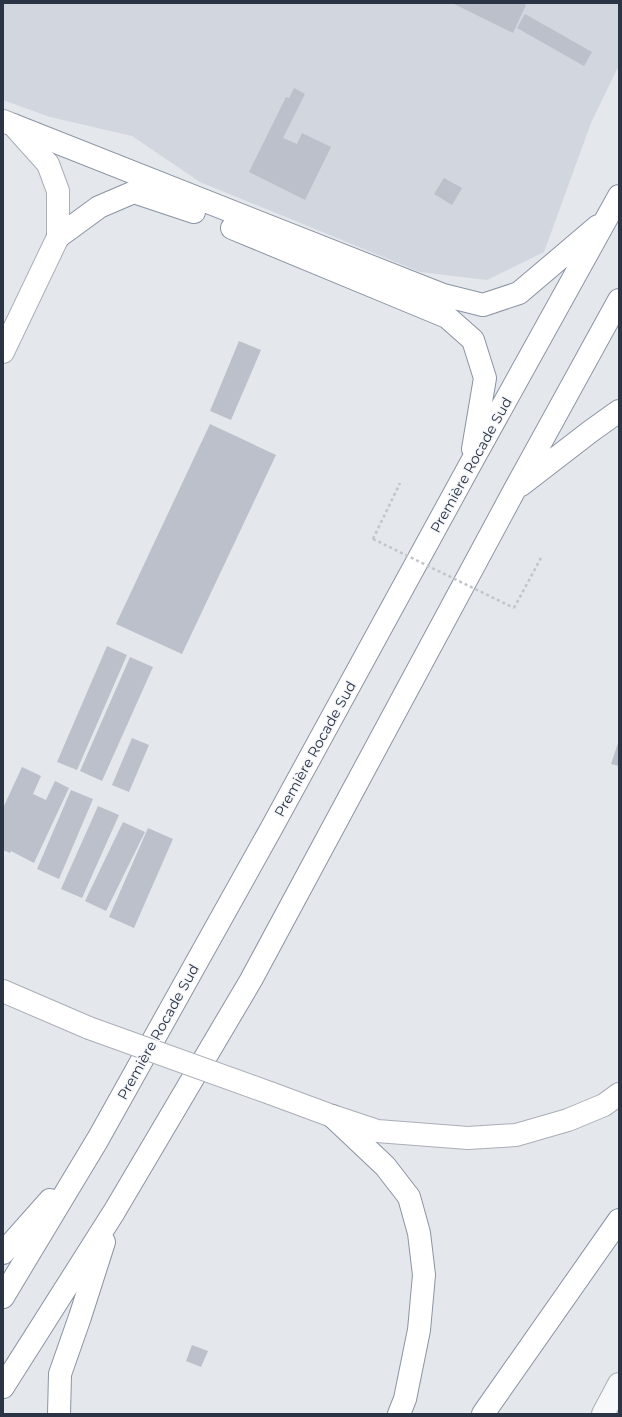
<svg xmlns="http://www.w3.org/2000/svg" width="622" height="1417" viewBox="0 0 622 1417" font-family="Montserrat,sans-serif">
<style>
.built{fill:#d2d6de}
.building{fill:#bbc0ca}
.lines{fill:none;stroke-linecap:round;stroke-linejoin:round}
.minor-casing{stroke:#a9aeb7;stroke-width:24}
.secondary-casing{stroke:#a9aeb7;stroke-width:24}
.motorway-casing{stroke:#8b94a3;stroke-width:24}
.path{stroke:#c2c5cb;stroke-width:2.5;stroke-dasharray:3 3;stroke-linecap:butt}
.minor{stroke:#f7f8fa;stroke-width:22}
.secondary{stroke:#fff;stroke-width:22}
.motorway{stroke:#fff;stroke-width:22}
.secondary-bridge-casing{stroke:#a9aeb7;stroke-width:24;stroke-linecap:butt}
.path-bridge{stroke:#c2c5cb;stroke-width:2.5;stroke-dasharray:3 3;stroke-linecap:butt}
.secondary-bridge{stroke:#fff;stroke-width:22}
.labels{text-anchor:middle;stroke-width:3;stroke-linejoin:round;paint-order:stroke}
.street-label{font-size:14px;fill:#2b3445;stroke:#f4f6f9}
</style>
<rect width="100%" height="100%" fill="#e4e7ec"/>
<path class="built" d="M 3,3 L 619,3 L 619,65 L 591,123 L 544,252 L 487,280 L 420,272 L 200,182 L 132,136 L 50,117 L 3,100 Z"/>
<path class="building" d="M 452,3 L 523,3 L 526,5 L 513,33 Z
M 525,14 L 592,52 L 584,66 L 517,28 Z
M 294,88 L 305,94 L 283,138 L 297,144 L 302,133 L 331,147 L 305,200 L 249,172 L 286,97 L 289,98 Z
M 444,178 L 462,188 L 452,205 L 434,194 Z
M 239,341 L 261,350 L 231,420 L 210,411 Z
M 210,424 L 276,455 L 182,654 L 116,624 Z
M 107,646 L 127,655 L 77,770 L 57,762 Z
M 130,657 L 153,667 L 102,781 L 80,771 Z
M 132,738 L 149,745 L 129,792 L 112,785 Z
M 618,743 L 619,743 L 619,766 L 611,764 Z
M 22,767 L 41,776 L 33,794 L 46,800 L 55,781 L 69,788 L 34,863 L 11,851 L 10,853 L 3,850 L 3,808 Z
M 71,790 L 93,799 L 59,879 L 37,869 Z
M 98,806 L 119,815 L 82,898 L 61,889 Z
M 123,822 L 145,832 L 106,911 L 85,901 Z
M 148,828 L 173,839 L 134,928 L 109,917 Z
M 192,1345 L 208,1351 L 201,1367 L 186,1361 Z"/>
<g class="lines">
<g class="minor-casing">
<path id="minor" d="M 603,1414 L 619,1384"/>
</g>
<g class="secondary-casing">
<path id="secondary" d="M 3,121 L 13,125 L 48,164 L 58,191 L 58,237 L 3,352
M 3,991 L 89,1028
M 270,1093 L 332,1116 L 377,1131 L 468,1138 L 516,1135 L 568,1120 L 604,1105 L 619,1094"/>
</g>
<g class="motorway-casing">
<path id="motorway" d="M 13,125 L 443,295 L 483,305 L 519,293 L 598,226
M 232,228 L 447,317 L 473,340 L 485,378 L 473,449
M 58,237 L 99,207 L 134,192 L 194,212
M 521,485 L 591,431 L 619,411
M 332,1116 L 385,1166 L 409,1197 L 419,1233 L 424,1275 L 419,1330 L 405,1399 L 399,1414
M 3,1253 L 50,1200
M 3,1297 L 98,1139 L 271,829 L 471,463 L 619,196
M 3,1387 L 114,1212 L 251,980 L 514,491 L 619,300
M 59,1414 L 60,1374 L 80,1317 L 104,1242
M 483,1414 L 619,1220"/>
</g>
<path class="path" d="M 373,539 L 400,483
M 514,608 L 542,556"/>
<use href="#minor" class="minor"/>
<use href="#secondary" class="secondary"/>
<use href="#motorway" class="motorway"/>
<g class="secondary-bridge-casing">
<path id="secondary-bridge" d="M 89,1028 L 270,1093"/>
</g>
<path class="path-bridge" d="M 373,539 L 514,608"/>
<use href="#secondary-bridge" class="secondary-bridge"/>
</g>
<g class="labels">
<g class="street-label">
<text transform="translate(471 465) rotate(-61)" y="5">Première Rocade Sud</text>
<text transform="translate(315 749) rotate(-61)" y="5">Première Rocade Sud</text>
<text transform="translate(158 1032) rotate(-61)" y="5">Première Rocade Sud</text>
</g>
</g>
<rect width="622" height="1417" fill="none" stroke="#2b3445" stroke-width="8"/>
</svg>
